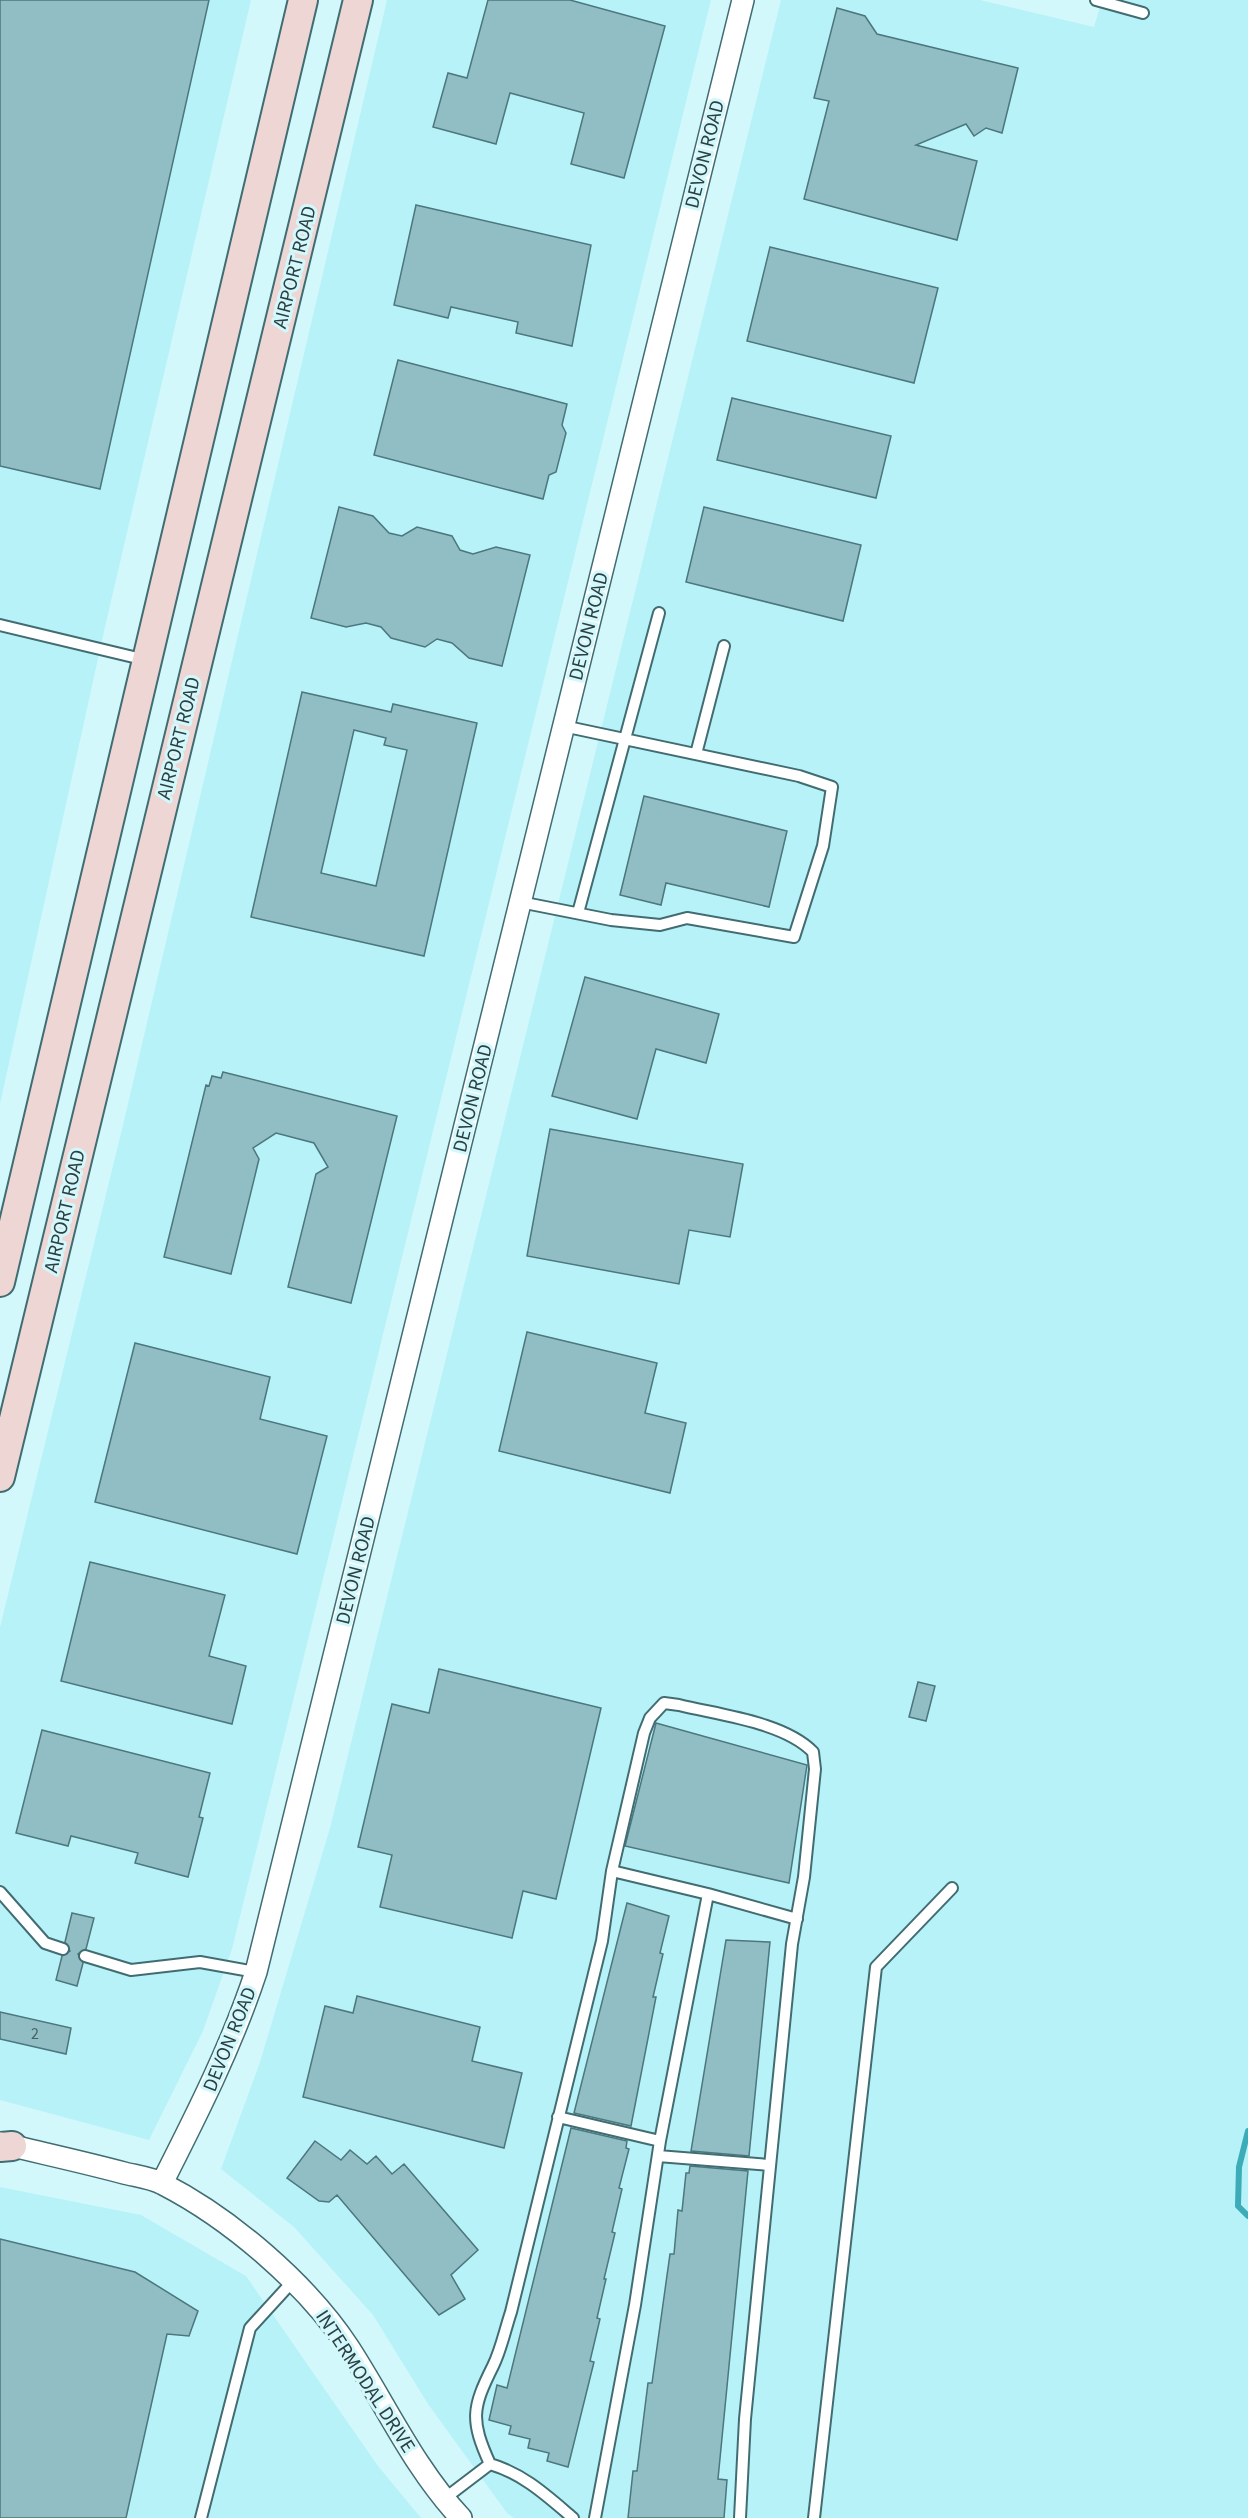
<svg xmlns="http://www.w3.org/2000/svg" width="1248" height="2518" viewBox="0 0 1248 2518" font-family="'Source Sans 3',sans-serif">
<style>
.built{fill:#b8f2f9}
.lines{fill:none;stroke-linecap:round;stroke-linejoin:round}
.stream{stroke:#3bacb8;stroke-width:6}
.building{fill:#90bec4;stroke:#4b777d;stroke-width:1.5;fill-rule:evenodd}
.service-casing{stroke:#416d72;stroke-width:14}
.minor-casing{stroke:#416d72;stroke-width:24}
.secondary-casing{stroke:#416d72;stroke-width:32}
.service{stroke:#fff;stroke-width:10}
.minor{stroke:#fff;stroke-width:21}
.secondary{stroke:#eed6d4;stroke-width:28}
.labels{text-anchor:middle;stroke-width:6;stroke-linejoin:round;paint-order:stroke}
.number-label{font-size:16px;fill:#455f62}
.street-label{font-size:20px;fill:#2c3f42;stroke:#d2f8fc}
</style>
<rect width="100%" height="100%" fill="#d2f8fc"/>
<path class="built" d="M 0,0 L 251,0 L 105,627 L 0,1104 Z
M 387,0 L 711,0 L 232,1949 L 203,2031 L 149,2140 L 0,2100 L 0,1627 L 123,1125 Z
M 781,0 L 980,0 L 1094,27 L 1102,0 L 1248,0 L 1248,2518 L 514,2518 L 507,2513 L 428,2404 L 373,2315 L 294,2227 L 221,2169 L 260,2062 L 330,1828 Z
M 0,2187 L 141,2215 L 246,2276 L 378,2466 L 421,2518 L 0,2518 Z"/>
<g class="lines">
<path class="stream" d="M 1248,2131 L 1239,2167 L 1238,2206 L 1248,2216"/>
</g>
<path class="building" d="M 0,0 L 209,0 L 100,489 L 0,466 Z
M 488,0 L 570,0 L 665,26 L 624,178 L 571,164 L 584,113 L 510,93 L 496,144 L 433,127 L 448,73 L 467,78 Z
M 837,8 L 865,16 L 877,34 L 1018,68 L 1002,133 L 986,128 L 974,136 L 966,124 L 916,145 L 977,161 L 957,240 L 804,199 L 829,101 L 814,98 Z
M 416,205 L 591,245 L 572,346 L 516,333 L 518,322 L 451,307 L 448,318 L 394,305 Z
M 770,247 L 938,288 L 914,383 L 747,341 Z
M 398,360 L 567,404 L 562,425 L 566,433 L 556,472 L 549,475 L 543,499 L 374,455 Z
M 732,398 L 891,436 L 876,498 L 717,460 Z
M 339,507 L 373,516 L 389,533 L 402,536 L 417,527 L 452,536 L 460,550 L 473,554 L 496,547 L 530,555 L 502,666 L 469,658 L 452,643 L 437,639 L 425,647 L 391,638 L 381,627 L 366,623 L 346,627 L 311,618 Z
M 704,507 L 861,545 L 843,621 L 686,582 Z
M 302,692 L 391,712 L 393,704 L 477,723 L 424,956 L 251,917 ZM 354,730 L 386,738 L 384,745 L 407,750 L 376,886 L 321,873 Z
M 644,796 L 787,831 L 769,907 L 666,883 L 661,905 L 620,895 Z
M 585,977 L 719,1014 L 706,1063 L 656,1049 L 637,1119 L 552,1096 Z
M 223,1072 L 397,1116 L 351,1303 L 288,1287 L 316,1174 L 328,1167 L 314,1143 L 276,1133 L 253,1148 L 259,1159 L 231,1274 L 164,1257 L 206,1085 L 209,1086 L 212,1076 L 221,1078 Z
M 550,1129 L 743,1164 L 730,1237 L 689,1230 L 679,1284 L 527,1256 Z
M 527,1332 L 657,1363 L 645,1413 L 686,1423 L 670,1493 L 499,1451 Z
M 135,1343 L 270,1377 L 260,1419 L 327,1436 L 297,1554 L 95,1502 Z
M 90,1562 L 225,1595 L 209,1656 L 246,1666 L 232,1724 L 61,1681 Z
M 439,1669 L 601,1708 L 556,1899 L 523,1891 L 512,1938 L 380,1907 L 392,1855 L 358,1847 L 392,1704 L 429,1713 Z
M 918,1682 L 935,1686 L 926,1721 L 909,1717 Z
M 656,1723 L 807,1765 L 789,1883 L 625,1846 Z
M 42,1730 L 210,1773 L 199,1817 L 203,1818 L 188,1877 L 135,1863 L 138,1853 L 71,1836 L 68,1846 L 16,1833 Z
M 627,1903 L 669,1916 L 660,1953 L 663,1954 L 653,1997 L 656,1997 L 631,2126 L 574,2113 Z
M 72,1913 L 94,1918 L 86,1949 L 78,1954 L 83,1963 L 77,1986 L 56,1980 L 62,1956 L 70,1951 L 65,1942 Z
M 726,1940 L 770,1942 L 749,2156 L 691,2151 Z
M 357,1996 L 480,2027 L 472,2061 L 522,2073 L 504,2148 L 303,2097 L 325,2006 L 353,2013 Z
M 0,2012 L 71,2028 L 66,2054 L 0,2039 Z
M 571,2128 L 627,2141 L 626,2148 L 629,2149 L 619,2188 L 622,2189 L 612,2232 L 615,2233 L 604,2279 L 606,2279 L 597,2318 L 600,2319 L 590,2361 L 594,2362 L 568,2467 L 547,2461 L 549,2453 L 528,2448 L 530,2439 L 509,2434 L 511,2426 L 489,2420 L 497,2385 L 507,2388 Z
M 315,2141 L 341,2160 L 350,2150 L 367,2164 L 376,2156 L 392,2174 L 404,2164 L 478,2250 L 451,2275 L 465,2299 L 439,2315 L 337,2195 L 329,2202 L 319,2201 L 287,2178 Z
M 690,2166 L 748,2171 L 718,2479 L 727,2480 L 724,2518 L 628,2518 L 633,2471 L 637,2471 L 648,2383 L 652,2383 L 670,2254 L 674,2254 L 678,2210 L 682,2211 L 686,2173 L 689,2173 Z
M 0,2239 L 135,2272 L 198,2311 L 189,2336 L 167,2334 L 126,2518 L 0,2518 Z"/>
<g class="lines">
<g class="service-casing">
<path id="service" d="M 1096,0 L 1143,13
M 0,625 L 146,660
M 696,754 L 724,646
M 520,902 L 611,920 L 660,925 L 687,918 L 794,937 L 823,846 L 832,787 L 799,776 L 563,726
M 578,913 L 659,613
M 0,1892 L 45,1943 L 63,1949
M 708,1894 L 797,1919
M 85,1956 L 131,1970 L 200,1962 L 256,1972
M 558,2117 L 660,2141
M 658,2156 L 769,2165
M 490,2464 C 470,2420 472,2408 493,2366 C 501,2350 505,2330 511,2312 L 602,1941 L 612,1871 L 644,1733 L 650,1718 L 664,1703 L 679,1705 C 719,1715 784,1722 813,1752 L 815,1769 L 804,1877 L 792,1944 L 745,2419 L 740,2518
M 444,2499 L 490,2464 C 524,2474 547,2496 573,2518
M 201,2518 L 250,2328 L 293,2281
M 595,2518 L 635,2305 L 660,2141 L 708,1894 L 612,1871
M 814,2518 L 876,1967 L 952,1888"/>
</g>
<g class="minor-casing">
<path id="minor" d="M 0,2143 C 41,2153 83,2162 124,2173 C 136,2176 152,2178 163,2184 C 231,2219 307,2284 349,2348 C 386,2405 414,2468 461,2518
M 162,2183 C 197,2114 232,2045 256,1972 L 743,0"/>
</g>
<g class="secondary-casing">
<path id="secondary" d="M 0,1282 C 103,855 201,427 303,0
M 0,1477 L 358,0
M 0,2147 L 12,2146"/>
</g>
<use href="#service" class="service"/>
<use href="#minor" class="minor"/>
<use href="#secondary" class="secondary"/>
</g>
<g class="labels">
<g class="number-label">
<text x="35" y="2039">2</text>
</g>
<g class="street-label">
<text transform="translate(704 154) rotate(-76)" y="7">DEVON ROAD</text>
<text transform="translate(294 267) rotate(-76)" y="7">AIRPORT ROAD</text>
<text transform="translate(588 626) rotate(-76)" y="7">DEVON ROAD</text>
<text transform="translate(178 738) rotate(-76)" y="7">AIRPORT ROAD</text>
<text transform="translate(472 1098) rotate(-76)" y="7">DEVON ROAD</text>
<text transform="translate(64 1211) rotate(-77)" y="7">AIRPORT ROAD</text>
<text transform="translate(355 1570) rotate(-76)" y="7">DEVON ROAD</text>
<text transform="translate(229 2039) rotate(-68)" y="7">DEVON ROAD</text>
<text transform="translate(366 2381) rotate(57)" y="7">INTERMODAL DRIVE</text>
</g>
</g>
</svg>
